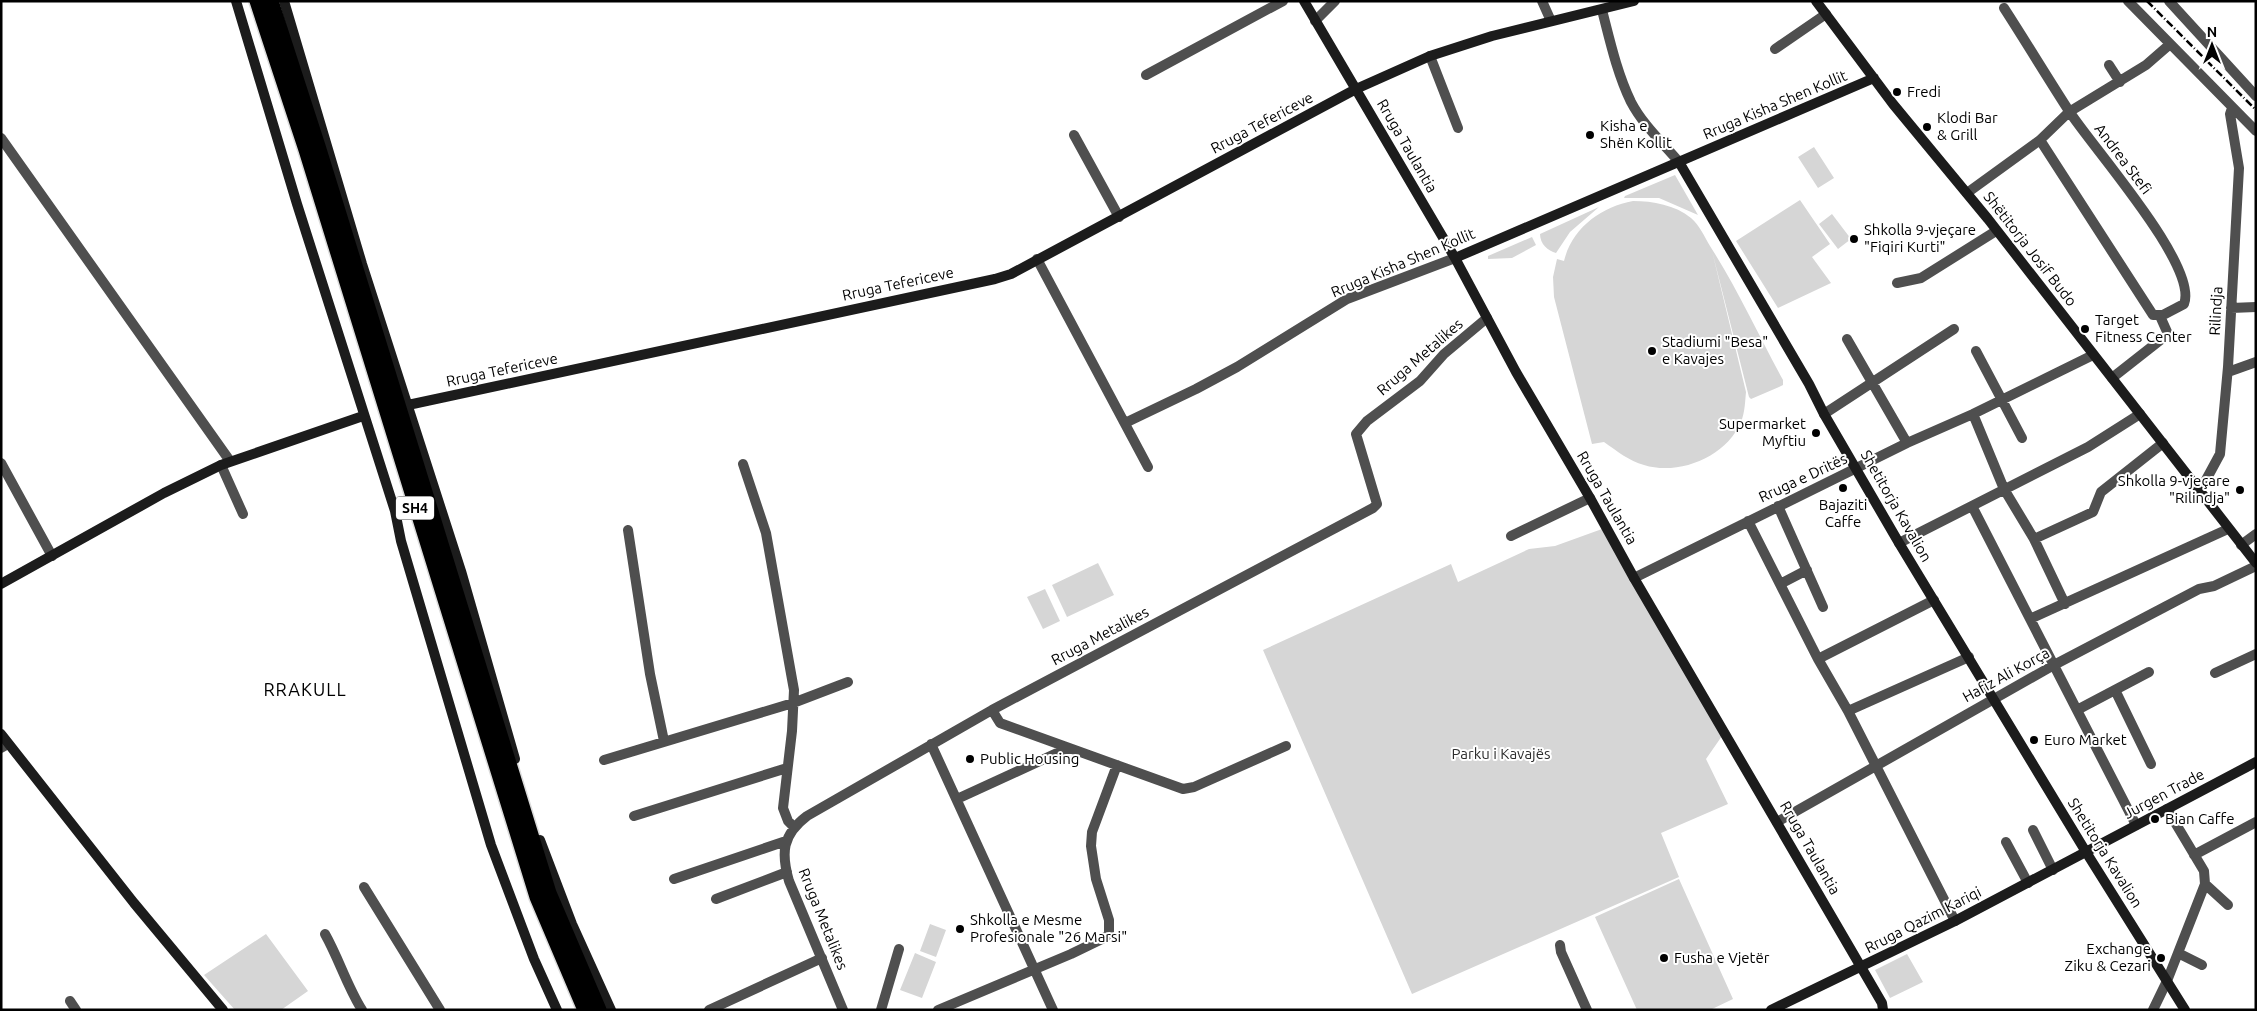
<svg xmlns="http://www.w3.org/2000/svg" width="2257" height="1011" viewBox="0 0 2257 1011" font-family="Ubuntu,sans-serif">
<style>
.green{fill:#d6d6d6}
.lines{fill:none;stroke-linecap:round;stroke-linejoin:round}
.highway-casing{stroke:#dbdbdb;stroke-width:18}
.street{stroke:#4f4f4f;stroke-width:10}
.secondary{stroke:#1c1c1c;stroke-width:10}
.highway{stroke:#000;stroke-width:15}
.rail{stroke:#000;stroke-width:2.5;stroke-dasharray:8 2.5 1 2.5;stroke-linecap:butt}
.poi-dot{fill:#000;stroke:#fff;stroke-width:2}
.labels{text-anchor:middle;stroke-width:4;stroke-linejoin:round;paint-order:stroke}
.shield{fill:#fff;stroke:#4c4c4c;stroke-width:1}
.shield-label{font-size:14px;font-weight:bold;fill:#000}
.poi-label{font-size:15px;fill:#000;stroke:#fff;text-anchor:start}
.street-label{font-size:15px;fill:#000;stroke:#fff}
.park-label{font-size:15px;fill:#2d2d2d;stroke:#fff}
.quarter-label{font-size:18px;letter-spacing:1px;fill:#000;stroke:#fff}
</style>
<rect width="100%" height="100%" fill="#fff"/>
<path class="green" d="M 1814,147 L 1834,178 L 1818,188 L 1798,157 Z
M 1675,175 L 1698,215 L 1659,198 L 1624,198 L 1625,196 Z
M 1800,200 L 1830,244 L 1812,257 L 1831,283 L 1778,308 L 1736,241 Z
M 1633,201 C 1653,201 1675,205 1691,218 C 1700,226 1704,236 1710,246 C 1737,288 1759,336 1783,380 L 1783,385 L 1779,387 L 1751,399 L 1749,397 L 1712,251 L 1746,392 C 1745,402 1745,412 1741,422 C 1726,457 1679,476 1644,465 C 1629,461 1617,451 1604,442 L 1592,444 L 1554,297 L 1553,277 L 1557,259 L 1564,261 C 1572,228 1601,207 1633,201 Z
M 1599,207 L 1570,232 L 1556,253 C 1548,251 1540,244 1540,234 Z
M 1832,214 L 1851,239 L 1838,249 L 1819,224 Z
M 1532,237 L 1536,245 L 1512,258 L 1488,259 L 1488,256 Z
M 1602,529 L 1722,736 L 1706,759 L 1728,804 L 1661,833 L 1679,877 L 1412,994 L 1263,650 L 1451,564 L 1458,582 L 1529,549 L 1555,546 Z
M 1098,563 L 1114,595 L 1067,617 L 1052,585 Z
M 1045,589 L 1060,621 L 1043,629 L 1027,597 Z
M 1679,879 L 1733,999 L 1710,1010 L 1637,1010 L 1595,917 Z
M 930,924 L 946,930 L 936,957 L 920,951 Z
M 266,934 L 308,991 L 281,1010 L 235,1010 L 204,975 Z
M 915,953 L 936,962 L 922,998 L 900,990 Z
M 1907,954 L 1923,982 L 1890,998 L 1875,970 Z"/>
<g class="lines">
<g class="highway-casing">
<path id="highway" d="M 257,1 L 306,150 L 537,897 L 585,1010
M 271,1 L 318,146 L 549,893 L 599,1010"/>
</g>
<path class="street" d="M 1542,1 L 1551,21
M 2128,1 L 2256,131
M 2169,1 L 2256,96
M 2004,8 C 2026,42 2047,77 2069,111 C 2092,147 2199,266 2184,304 L 2163,315 L 2153,315 L 2040,140
M 1602,10 C 1610,41 1617,73 1631,102 C 1643,125 1663,143 1679,162
M 1315,21 L 1335,1
M 1775,49 L 1826,14
M 1430,56 L 1458,128
M 2109,65 L 2120,82
M 1146,75 L 1283,1
M 1074,135 L 1119,217
M 1,138 L 230,461
M 1967,193 L 2040,140 L 2069,112 L 2146,65 L 2169,45
M 1037,259 L 1148,467
M 1897,283 L 1921,278 L 1996,231
M 2231,308 L 2256,307
M 1847,339 L 1907,443
M 1976,351 L 2022,438
M 2228,372 L 2256,362
M 2112,378 L 2168,334 L 2160,316
M 1824,414 L 1954,329
M 1973,414 L 2004,489 L 2034,539 L 2065,604
M 1125,423 L 1196,389 L 1237,367 L 1347,299 L 1455,258
M 1,463 L 52,556
M 743,464 L 766,533 L 792,679 L 794,690 L 792,731 L 783,808 L 788,821 L 794,827
M 221,465 L 243,514
M 2200,491 L 2220,454 L 2228,367 L 2239,168 L 2230,114 L 2232,108
M 1778,506 L 1823,607
M 1972,506 L 2136,825
M 1748,521 L 1818,659 L 1848,711 L 1955,921
M 628,530 L 650,674 L 664,741
M 1511,536 L 1590,498
M 2034,539 L 2093,512 L 2101,492 L 2163,443
M 1899,543 L 2088,447 L 2140,414
M 2241,545 L 2256,534
M 1634,578 L 1907,443 L 1973,414 L 2093,355
M 1780,584 L 1807,570
M 2030,619 L 2228,529
M 1818,659 L 1934,600
M 2215,673 L 2256,654
M 2115,690 L 2151,764
M 992,710 L 1000,723 L 1183,789 L 1194,787 L 1286,746
M 2077,710 L 2149,672
M 1848,711 L 1969,657
M 931,744 L 1053,1010
M 1,748 L 8,744
M 604,760 L 793,703 L 848,682
M 957,799 L 1068,748
M 634,816 L 787,768
M 1777,822 L 2054,665 L 2199,589 L 2214,586 L 2256,566
M 2033,830 L 2053,870
M 2006,842 L 2028,883
M 2194,855 L 2256,822
M 674,879 L 786,841
M 2205,884 L 2228,905
M 364,887 L 440,1010
M 716,899 L 787,872
M 325,934 C 339,959 347,986 362,1010
M 1560,945 L 1561,952 L 1587,1010
M 2178,953 L 2202,965
M 70,1001 L 76,1010
M 709,1010 L 822,958
M 843,1010 L 789,881 C 781,853 782,835 807,816 L 992,710 L 1373,508 L 1377,504 L 1356,434 L 1367,421 L 1420,381 L 1444,354 L 1487,318
M 881,1010 L 899,949
M 938,1010 L 1071,954 L 1104,938 L 1109,934 L 1109,920 L 1096,879 L 1091,846 L 1092,832 L 1117,765
M 2153,1010 L 2167,981 L 2205,884 L 2204,871 L 2167,809"/>
<path class="secondary" d="M 236,1 L 297,204 L 395,511 L 401,541 L 491,845 L 534,959 L 557,1010
M 284,1 L 362,264 L 461,571 L 515,759
M 1304,1 L 1455,258 L 1516,372 L 1590,498 L 1634,578 L 1882,1003 L 1883,1010
M 1816,1 L 1893,104 L 1988,219 L 2256,563
M 1679,162 L 1809,384 L 1824,414 L 1899,543 L 2086,852 L 2185,1010
M 1455,258 L 1874,78
M 408,405 L 995,279 L 1011,274 L 1356,89 L 1430,56 L 1492,36 L 1634,1
M 1,584 L 164,493 L 221,465 L 363,416
M 1,734 L 134,903 L 223,1010
M 540,840 L 572,924 L 611,1010
M 1771,1010 L 1955,921 L 2256,762"/>
<use href="#highway" class="highway"/>
<path class="rail" d="M 2147,1 L 2256,110"/>
</g>
<g class="poi-dot">
<circle cx="1897" cy="92" r="5"/>
<circle cx="1927" cy="127" r="5"/>
<circle cx="1590" cy="135" r="5"/>
<circle cx="1854" cy="239" r="5"/>
<circle cx="2085" cy="329" r="5"/>
<circle cx="1652" cy="351" r="5"/>
<circle cx="1816" cy="433" r="5"/>
<circle cx="1843" cy="488" r="5"/>
<circle cx="2240" cy="490" r="5"/>
<circle cx="2034" cy="740" r="5"/>
<circle cx="970" cy="759" r="5"/>
<circle cx="2155" cy="819" r="5"/>
<circle cx="960" cy="929" r="5"/>
<circle cx="1664" cy="958" r="5"/>
<circle cx="2161" cy="958" r="5"/>
</g>
<g class="labels">
<rect class="shield" x="396" y="496.5" width="38" height="23" rx="4"/>
<g class="shield-label">
<text x="415" y="513">SH4</text>
</g>
<g class="poi-label">
<text x="1907" y="97">Fredi</text>
<text x="1937" y="123">Klodi Bar<tspan x="1937" dy="17">&amp; Grill</tspan></text>
<text x="1600" y="131">Kisha e<tspan x="1600" dy="17">Shën Kollit</tspan></text>
<text x="1864" y="235">Shkolla 9-vjeçare<tspan x="1864" dy="17">"Fiqiri Kurti"</tspan></text>
<text x="2095" y="325">Target<tspan x="2095" dy="17">Fitness Center</tspan></text>
<text x="1662" y="347">Stadiumi "Besa"<tspan x="1662" dy="17">e Kavajes</tspan></text>
<text x="1806" y="429" text-anchor="end">Supermarket<tspan x="1806" dy="17">Myftiu</tspan></text>
<text x="2230" y="486" text-anchor="end">Shkolla 9-vjeçare<tspan x="2230" dy="17">"Rilindja"</tspan></text>
<text x="1843" y="510" text-anchor="middle">Bajaziti<tspan x="1843" dy="17">Caffe</tspan></text>
<text x="2044" y="745">Euro Market</text>
<text x="980" y="764">Public Housing</text>
<text x="2165" y="824">Bian Caffe</text>
<text x="970" y="925">Shkolla e Mesme<tspan x="970" dy="17">Profesionale "26 Marsi"</tspan></text>
<text x="2151" y="954" text-anchor="end">Exchange<tspan x="2151" dy="17">Ziku &amp; Cezari</tspan></text>
<text x="1674" y="963">Fusha e Vjetër</text>
</g>
<g class="street-label">
<text transform="translate(1775 105) rotate(-23)" y="5">Rruga Kisha Shen Kollit</text>
<text transform="translate(1262 123) rotate(-28)" y="5">Rruga Tefericeve</text>
<text transform="translate(1407 146) rotate(60)" y="5">Rruga Taulantia</text>
<text transform="translate(2123 159) rotate(53)" y="5">Andrea Stefi</text>
<text transform="translate(2030 249) rotate(52)" y="5">Shëtitorja Josif Budo</text>
<text transform="translate(1403 263) rotate(-23)" y="5">Rruga Kisha Shen Kollit</text>
<text transform="translate(898 284) rotate(-12)" y="5">Rruga Tefericeve</text>
<text transform="translate(2216 311) rotate(-87)" y="5">Rilindja</text>
<text transform="translate(1420 357) rotate(-41)" y="5">Rruga Metalikes</text>
<text transform="translate(502 370) rotate(-12)" y="5">Rruga Tefericeve</text>
<text transform="translate(1803 478) rotate(-25)" y="5">Rruga e Dritës</text>
<text transform="translate(1607 498) rotate(60)" y="5">Rruga Taulantia</text>
<text transform="translate(1896 506) rotate(60)" y="5">Shetitorja Kavalion</text>
<text transform="translate(1100 636) rotate(-28)" y="5">Rruga Metalikes</text>
<text transform="translate(2006 675) rotate(-29)" y="5">Hafiz Ali Korça</text>
<text transform="translate(2164 794) rotate(-28)" y="5">Jurgen Trade</text>
<text transform="translate(1810 848) rotate(60)" y="5">Rruga Taulantia</text>
<text transform="translate(2105 853) rotate(58)" y="5">Shetitorja Kavalion</text>
<text transform="translate(823 919) rotate(68)" y="5">Rruga Metalikes</text>
<text transform="translate(1923 920) rotate(-27)" y="5">Rruga Qazim Kariqi</text>
</g>
<g class="park-label">
<text x="1501" y="759">Parku i Kavajës</text>
</g>
<g class="quarter-label">
<text x="305" y="696">RRAKULL</text>
</g>
</g>
<rect width="2257" height="1011" fill="none" stroke="#000000" stroke-width="5"/>
<g transform="translate(2212 45)" stroke="#ffffff" stroke-width="4" paint-order="stroke">
<path d="M0-4L9 19L0 12L-9 19Z" fill="#000000"/>
<text y="-8" font-size="14" font-weight="bold" text-anchor="middle" fill="#000000">N</text>
</g>
</svg>
